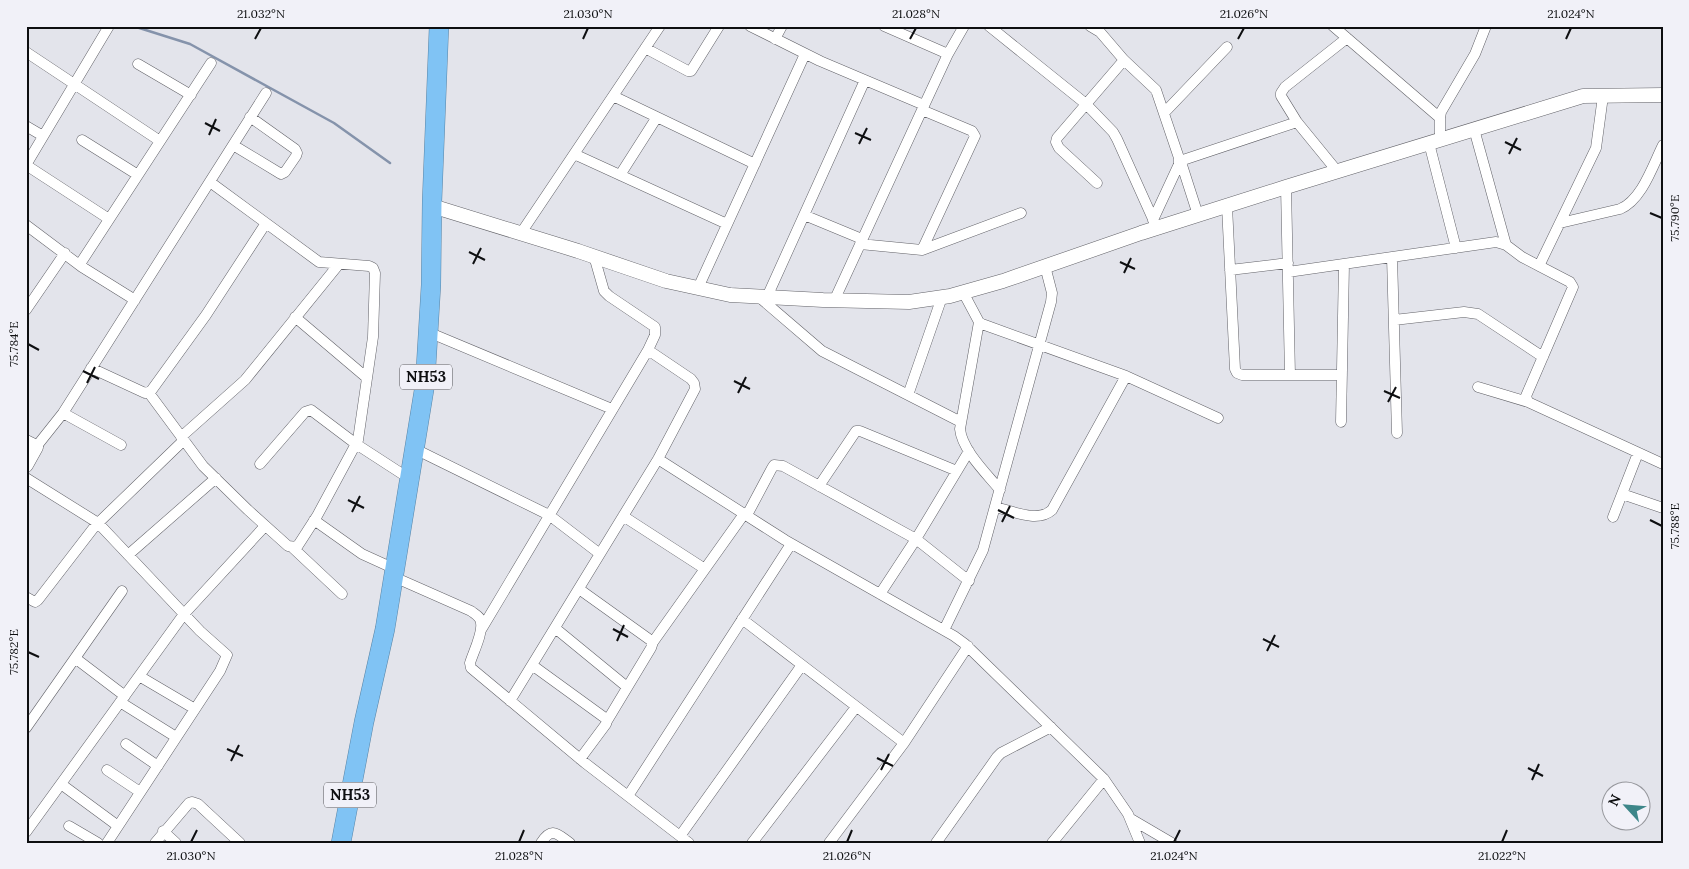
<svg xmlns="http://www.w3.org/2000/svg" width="1689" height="869" viewBox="0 0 1689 869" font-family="Lora,serif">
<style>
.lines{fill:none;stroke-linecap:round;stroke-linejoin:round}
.stream{stroke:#8593ab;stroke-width:2.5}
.street-casing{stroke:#626268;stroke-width:11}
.secondary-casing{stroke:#626268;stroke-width:15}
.highway-casing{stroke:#5884a5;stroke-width:20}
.street{stroke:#fff;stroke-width:10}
.secondary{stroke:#fff;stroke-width:14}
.highway{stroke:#80c3f4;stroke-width:19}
.ticks{fill:none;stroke:#0e0f11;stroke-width:2}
.labels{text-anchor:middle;stroke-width:4;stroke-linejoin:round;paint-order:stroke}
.shield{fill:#f1f1f8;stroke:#525356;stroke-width:1}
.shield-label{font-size:15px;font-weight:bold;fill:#0e0f11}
.neatline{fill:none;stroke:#0e0f11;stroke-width:2}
.ticks-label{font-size:12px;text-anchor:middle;fill:#0e0f11}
</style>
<rect width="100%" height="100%" fill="#e3e4eb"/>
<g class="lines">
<path class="stream" d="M 133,26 L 190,44 L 334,123 L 390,163"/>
<g class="street-casing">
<path id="street" d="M 750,26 L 820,61 L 924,105
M 884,26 L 948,54
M 989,26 L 1086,104 L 1113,132 L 1117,139 L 1157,228
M 1090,26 L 1100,32 L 1124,60 L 1156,90 L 1179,158 L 1179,164 L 1153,220
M 1333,26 L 1440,118
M 775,39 L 782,26
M 645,48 L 688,71 L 691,71 L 719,26
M 26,52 L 160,141
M 138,64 L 191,95
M 613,96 L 755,164
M 922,110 L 972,131 L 975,136 L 922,250
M 1164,113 L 1227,47
M 26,126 L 43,136
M 1474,129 L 1506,245
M 1440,139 L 1440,118 L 1441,112 L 1475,54 L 1486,26
M 82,140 L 138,175
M 1429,143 L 1456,248
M 233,145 L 281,174 L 285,172 L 296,156 L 297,153 L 295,149 L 250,117
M 574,154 L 727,224
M 1180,159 L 1198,215
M 1180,161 L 1297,122
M 26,165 L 109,26
M 26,165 L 109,219
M 1337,171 L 1297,122 L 1281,96 L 1281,93 L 1285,87 L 1347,38
M 620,175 L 657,117
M 1097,183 L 1059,148 L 1056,142 L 1057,138 L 1124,60
M 1286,187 L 1290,375
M 1227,206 L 1235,369 L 1237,373 L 1242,375 L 1342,375
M 804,215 L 862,239
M 1560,223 L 1620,209 C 1642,200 1653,165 1663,145
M 26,225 L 82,267 L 135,300
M 521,233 L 660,26
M 860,244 L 922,250 L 1021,213
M 1392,257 L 1397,433
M 80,264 L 211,63
M 1539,266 L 1596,148 L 1603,96
M 1230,270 L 1288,263
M 1288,272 L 1496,242 L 1506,245 L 1522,257 L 1570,282 L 1573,287 L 1526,396 L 1528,402 L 1663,464
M 698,288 L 805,54
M 963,292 L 979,322 L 982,324 L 1126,376 L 1218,418
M 759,297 L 822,351 L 961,422
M 767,297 L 865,80
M 834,301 L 922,110 L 948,54 L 964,26
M 26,310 L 65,253
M 295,317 L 367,378
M 1394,320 L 1464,312 L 1478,314 L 1543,357
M 979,322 L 960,429 C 962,450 987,474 1000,490
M 428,332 L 612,409
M 91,368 L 145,393 L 151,391 L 206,315 L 266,223
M 1478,387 L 1528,402
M 149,393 L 203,466 L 248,510 L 288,546 L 297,547 L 317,516 L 358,440 L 373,337 L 375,273 L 373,268 L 369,266 L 319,262 L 210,182
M 908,395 L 942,297
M 63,413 L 121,445
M 1341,422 L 1344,264
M 181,437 L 245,380 L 339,264
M 36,447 L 63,413 L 266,93
M 415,449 L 549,515 L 600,554
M 658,459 L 785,540 L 954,636 L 965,644 L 1104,779 L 1128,814 L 1140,843
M 260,464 L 305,412 L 311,410 L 356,444 L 410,479
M 26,478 L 98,523 L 200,631 L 227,655 L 220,671 L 107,843
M 819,486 L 856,431 L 860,431 L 957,471
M 1622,494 L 1663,508
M 995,507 C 1012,511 1038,523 1052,510 L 1126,376
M 747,515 L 772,468 L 774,465 L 783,466 L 916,539 L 969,581
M 623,516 L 705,569
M 1613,517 L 1638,453
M 314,520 L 362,554 L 395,569
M 293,548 L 342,594
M 128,555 L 216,478
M 394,577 L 471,611 C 476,615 481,617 481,623 C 483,633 473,653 470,663 L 471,668 L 585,763 L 689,843
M 579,589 L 653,642 L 651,648 L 607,721
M 880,594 L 916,539 L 969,451
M 26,597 L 35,602 L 38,600 L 95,526 L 184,440
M 742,619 L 904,743
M 555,628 L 627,687
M 481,630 L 648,350 L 655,335 L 655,327 L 609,296 L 604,291 L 594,256
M 944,630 L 983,550 L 1051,302 L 1052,293 L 1045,266
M 653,642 L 744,514
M 75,658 L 125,696
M 532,665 L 605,718 L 607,721 L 606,724 L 580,759
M 139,676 L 195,709
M 510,701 L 658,459 L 695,389 L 694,383 L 691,379 L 648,350
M 120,702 L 176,737
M 26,728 L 122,591
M 126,744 L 158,766
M 107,770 L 140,792
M 61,784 L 118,826
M 628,796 L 791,544
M 1131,819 L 1172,843
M 69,826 L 98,843
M 163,831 L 176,843
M 26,832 L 184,614 L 265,526
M 680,836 L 802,665
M 155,843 L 189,803 L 192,802 L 198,804 L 240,843
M 541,843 C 552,826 557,834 570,843
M 752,843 L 856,707
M 829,843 L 904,743 L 968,646
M 936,843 L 997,757 L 1001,753 L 1051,727
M 1052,843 L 1104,779"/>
</g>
<g class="secondary-casing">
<path id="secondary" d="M 432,206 L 578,251 L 666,281 L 730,295 L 823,300 L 909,302 L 950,296 L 1003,281 L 1141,233 L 1286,187 L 1583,96 L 1663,95
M 26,442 L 36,447 L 26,465"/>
</g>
<g class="highway-casing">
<path id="highway" d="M 341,843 L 364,722 L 385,629 L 425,384 L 431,285 L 432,202 L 439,26"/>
</g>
<use href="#street" class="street"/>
<use href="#secondary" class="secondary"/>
<use href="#highway" class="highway"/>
</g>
<path class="ticks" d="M 255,39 L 261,28M 583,39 L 588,28M 910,39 L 916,28M 1238,39 L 1244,28M 1566,39 L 1571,28M 205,123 L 220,131M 855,133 L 871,140M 209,135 L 216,119M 1505,142 L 1521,150M 859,144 L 867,128M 1509,154 L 1517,138M 1650,213 L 1662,218M 469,252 L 485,260M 1120,262 L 1135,269M 473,264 L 481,248M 1124,273 L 1131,258M 28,344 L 39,350M 83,371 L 99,379M 734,381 L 750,389M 87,383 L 95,367M 1384,391 L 1400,398M 738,393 L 746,377M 1388,402 L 1396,387M 348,500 L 364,508M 998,510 L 1014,518M 352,512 L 360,496M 1650,520 L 1662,526M 1002,522 L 1010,506M 613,629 L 628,637M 1263,639 L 1279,647M 617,641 L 624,625M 1267,651 L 1275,635M 28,652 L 39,657M 227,749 L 243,756M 877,758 L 893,766M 231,761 L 239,745M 1528,768 L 1543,776M 881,770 L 889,754M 1532,780 L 1539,764M 191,842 L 197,830M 519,842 L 524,830M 847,842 L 852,830M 1174,842 L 1180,830M 1502,842 L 1507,830"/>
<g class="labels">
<g class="shield">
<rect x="400" y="364.5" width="52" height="25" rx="4"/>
<rect x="324" y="782.5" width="52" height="25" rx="4"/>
</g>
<g class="shield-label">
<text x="426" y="382">NH53</text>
<text x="350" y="800">NH53</text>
</g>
</g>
<rect width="1689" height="869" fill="none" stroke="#f1f1f8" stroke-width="55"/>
<g transform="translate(1626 806) rotate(296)"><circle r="24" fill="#f1f1f8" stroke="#96979c"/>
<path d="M0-4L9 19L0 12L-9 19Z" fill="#3d8689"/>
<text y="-8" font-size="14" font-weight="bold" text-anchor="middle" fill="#0e0f11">N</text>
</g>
<rect x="28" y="28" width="1634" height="814" class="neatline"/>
<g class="ticks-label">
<text x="261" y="18">21.032°N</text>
<text x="588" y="18">21.030°N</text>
<text x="916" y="18">21.028°N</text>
<text x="1244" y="18">21.026°N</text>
<text x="1571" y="18">21.024°N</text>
<text transform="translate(1675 218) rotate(-90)" y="4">75.790°E</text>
<text transform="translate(14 344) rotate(-90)" y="4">75.784°E</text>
<text transform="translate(1675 526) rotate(-90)" y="4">75.788°E</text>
<text transform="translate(14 652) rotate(-90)" y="4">75.782°E</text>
<text x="191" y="860">21.030°N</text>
<text x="519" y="860">21.028°N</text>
<text x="847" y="860">21.026°N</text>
<text x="1174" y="860">21.024°N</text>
<text x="1502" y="860">21.022°N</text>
</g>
</svg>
